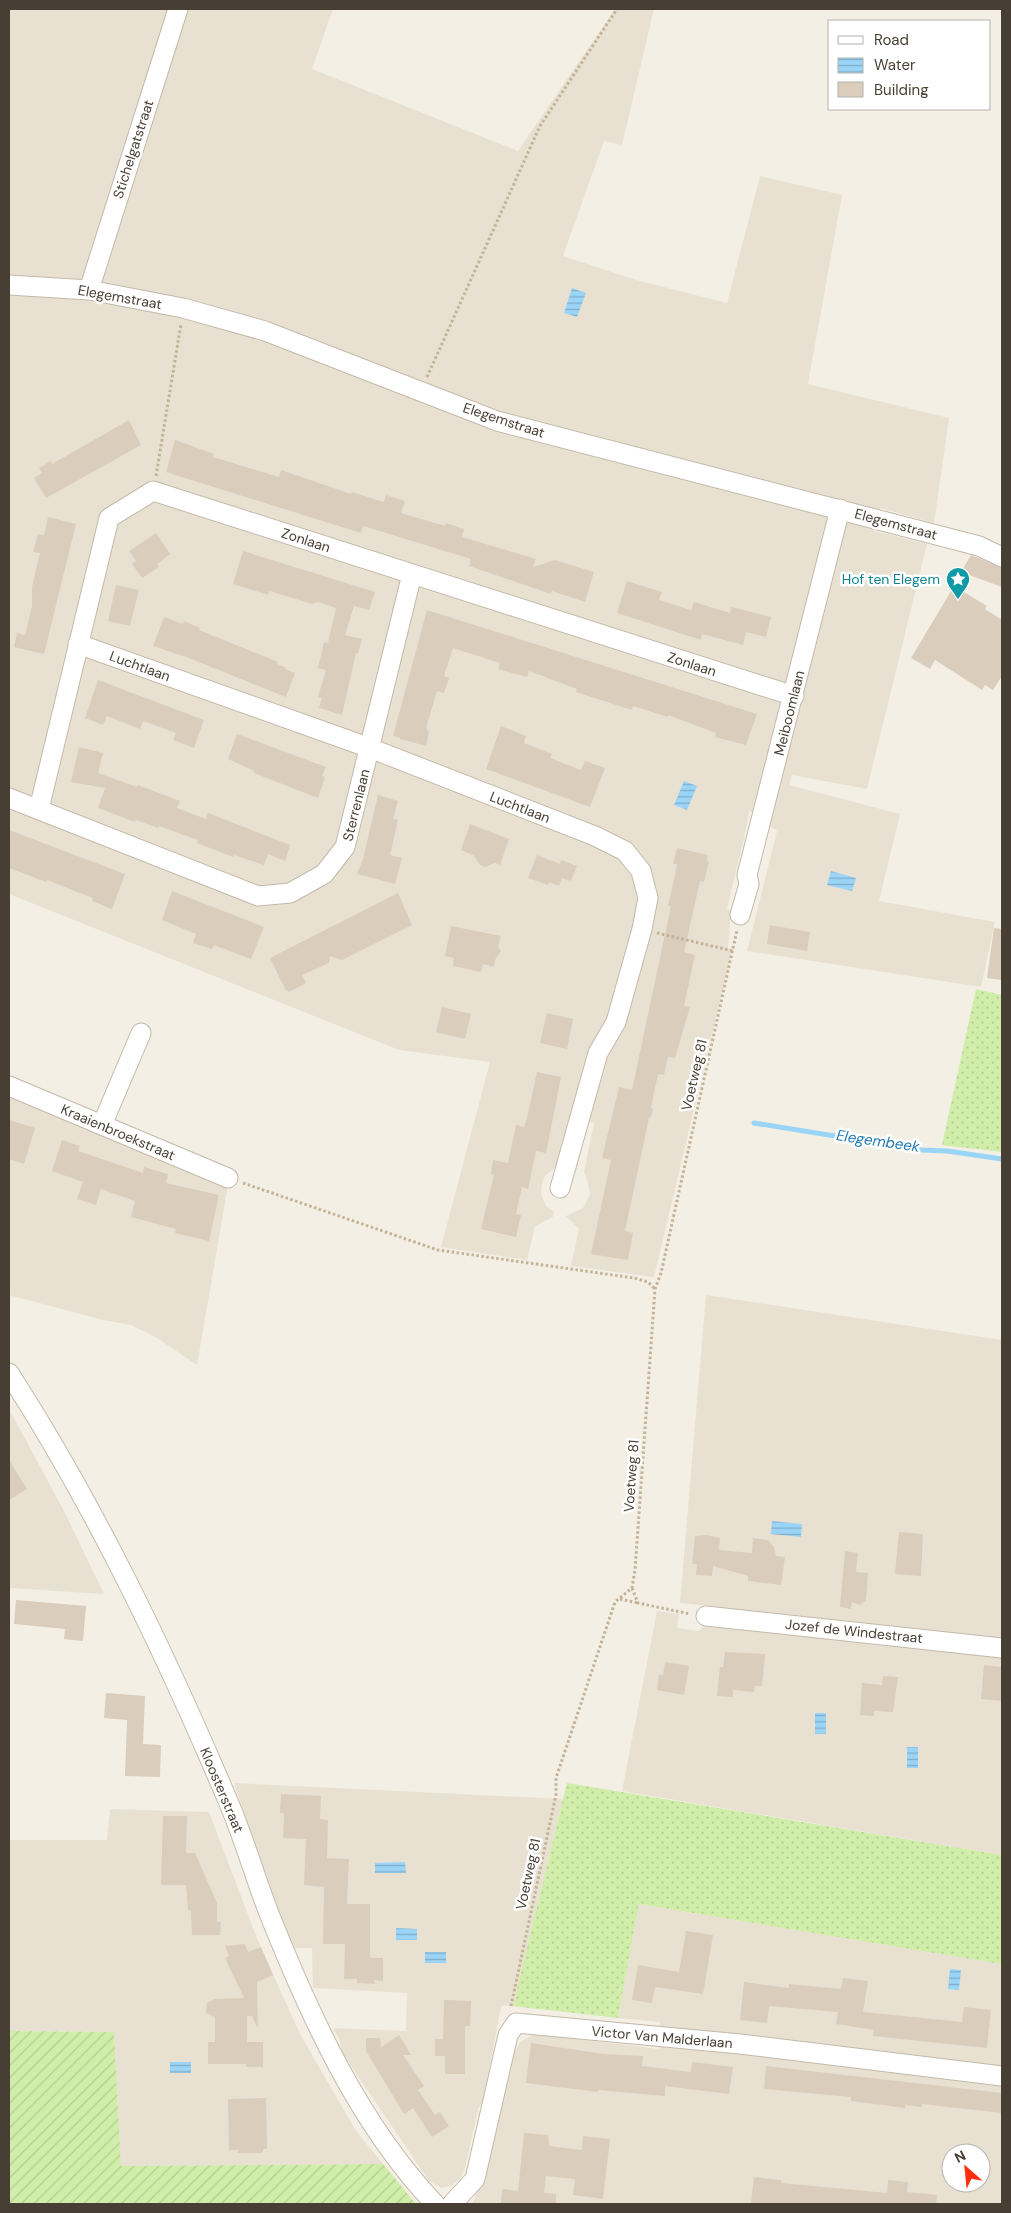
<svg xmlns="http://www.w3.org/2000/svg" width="1011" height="2213" viewBox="0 0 1011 2213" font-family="'DM Sans',sans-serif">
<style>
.residential{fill:#e8e1d2;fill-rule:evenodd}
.grass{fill:url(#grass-dots)}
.garden{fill:url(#garden-furrows)}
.water{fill:url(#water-rules)}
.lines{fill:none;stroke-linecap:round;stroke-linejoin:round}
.stream{stroke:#9ad4f7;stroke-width:5}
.building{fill:#dacdbb}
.minor-casing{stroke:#c3b9a9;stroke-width:21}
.path{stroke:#c3b296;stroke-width:3;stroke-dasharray:2.5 2.5;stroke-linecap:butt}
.minor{stroke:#fff;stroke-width:19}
.labels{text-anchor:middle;stroke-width:5;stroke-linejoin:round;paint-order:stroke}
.street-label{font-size:14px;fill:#473f33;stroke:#fff}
.culture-label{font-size:14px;fill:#0d838f;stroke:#fff;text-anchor:end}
.water-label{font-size:15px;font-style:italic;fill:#217ab4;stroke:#fff}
</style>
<defs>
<pattern id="grass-dots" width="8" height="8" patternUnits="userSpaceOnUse" patternTransform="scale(1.25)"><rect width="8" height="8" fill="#d0eda9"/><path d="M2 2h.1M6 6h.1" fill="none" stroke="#b4cc92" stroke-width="1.8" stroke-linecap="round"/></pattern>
<pattern id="garden-furrows" width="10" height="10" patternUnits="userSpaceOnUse" patternTransform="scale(1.25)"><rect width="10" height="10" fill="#d0eda9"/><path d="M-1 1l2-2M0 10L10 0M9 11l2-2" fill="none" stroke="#b4cc92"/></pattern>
<pattern id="water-rules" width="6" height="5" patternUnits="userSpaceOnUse" patternTransform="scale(1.25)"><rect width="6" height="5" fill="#9ad4f7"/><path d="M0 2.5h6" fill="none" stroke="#7fadc9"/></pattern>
</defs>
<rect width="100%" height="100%" fill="#f4efe4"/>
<path class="residential" d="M 9,9 L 333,9 L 312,69 L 518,151 L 615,9 L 654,9 L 622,145 L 604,141 L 563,256 L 636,280 L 727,303 L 760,176 L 842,195 L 808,384 L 949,418 L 934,523 L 880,508 L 874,531 L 927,544 L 867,789 L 792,775 L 789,785 L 900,814 L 879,901 L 995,922 L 981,987 L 747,951 L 777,831 L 749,810 L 746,829 L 727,909 L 731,910 L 728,948 L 732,950 L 654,1277 L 571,1266 L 579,1229 L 566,1216 L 583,1208 L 590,1194 L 588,1183 L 584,1172 L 594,1123 L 569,1118 L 558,1165 L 545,1176 L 542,1184 L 541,1194 L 546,1206 L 554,1212 L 553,1217 L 535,1226 L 527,1260 L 441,1247 L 490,1062 L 399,1050 L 9,894 Z
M 9,1094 L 228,1185 L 197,1365 L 157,1338 L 131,1325 L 103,1320 L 9,1295 Z
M 706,1295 L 1002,1340 L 1002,1855 L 622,1791 L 657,1611 L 679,1614 L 677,1628 L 699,1631 L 720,1607 L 680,1603 Z
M 9,1409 L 64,1511 L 104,1594 L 9,1588 Z
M 234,1783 L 563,1799 L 513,2006 L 504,2005 L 501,2007 L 483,2101 L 478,2109 L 465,2168 L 460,2179 L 451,2186 L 441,2188 L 429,2181 L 341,2051 L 340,2041 L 333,2028 L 406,2031 L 407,1993 L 313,1988 L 312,1948 L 293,1948 L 271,1896 Z
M 110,1809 L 209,1812 L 258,1941 L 300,2034 L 356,2131 L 383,2164 L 121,2166 L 114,2032 L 9,2031 L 9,1840 L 107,1840 Z
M 639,1904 L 1002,1964 L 1002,2204 L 472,2204 L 487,2169 L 513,2055 L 520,2042 L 535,2034 L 659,2049 L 660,2022 L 618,2018 ZM 951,2153 L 981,2153 L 981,2183 L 951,2183 Z"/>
<path class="grass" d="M 976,989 L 1002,995 L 1002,1152 L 942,1145 Z
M 567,1783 L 1002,1855 L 1001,1964 L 639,1904 L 618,2018 L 513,2006 Z"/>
<path class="garden" d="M 9,2031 L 114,2032 L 121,2166 L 383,2164 L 416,2204 L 9,2204 Z"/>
<path class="water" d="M 572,288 L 586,293 L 577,317 L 564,313 Z
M 684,781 L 697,786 L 687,810 L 674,805 Z
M 831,871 L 856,878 L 852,891 L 827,885 Z
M 772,1521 L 802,1524 L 801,1537 L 771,1534 Z
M 815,1713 L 826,1713 L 826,1734 L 815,1734 Z
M 907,1747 L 918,1747 L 918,1768 L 907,1768 Z
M 405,1862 L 406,1873 L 375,1873 L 375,1863 Z
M 396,1928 L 417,1929 L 417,1940 L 396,1940 Z
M 425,1952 L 446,1952 L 446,1963 L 425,1963 Z
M 950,1969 L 961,1970 L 959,1990 L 948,1989 Z
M 170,2062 L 191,2062 L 191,2073 L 170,2073 Z"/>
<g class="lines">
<path class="stream" d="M 754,1123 L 922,1150 L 947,1151 L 1002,1159"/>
</g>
<path class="building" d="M 129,420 L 141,445 L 46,498 L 34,478 L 42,473 L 39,468 L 51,461 L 52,464 Z
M 175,440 L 214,454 L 213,457 L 279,477 L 281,470 L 351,494 L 352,492 L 384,502 L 386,495 L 405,501 L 401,513 L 445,526 L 446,523 L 464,529 L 462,537 L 536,559 L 533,567 L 555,560 L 594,572 L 585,602 L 552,591 L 551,594 L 469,566 L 471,559 L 363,526 L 361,533 L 166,472 Z
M 48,517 L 76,524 L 44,654 L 14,647 L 17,633 L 25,635 L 32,606 L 32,587 L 40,553 L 33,552 L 38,534 L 44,535 Z
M 156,533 L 170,554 L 157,564 L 159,567 L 142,578 L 132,564 L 136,561 L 129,551 Z
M 243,551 L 375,592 L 369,610 L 354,606 L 345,635 L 362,639 L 358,653 L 356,653 L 342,715 L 319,708 L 322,698 L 318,697 L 326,670 L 318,668 L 324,642 L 328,643 L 336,608 L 318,602 L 312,604 L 269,591 L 268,595 L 233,584 Z
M 971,555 L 1002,568 L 1002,587 L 961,572 Z
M 627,581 L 662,592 L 659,600 L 691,610 L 694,602 L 730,613 L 731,607 L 771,617 L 766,637 L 746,632 L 743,645 L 702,634 L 701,640 L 617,613 Z
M 116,585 L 139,590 L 130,626 L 108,621 Z
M 954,586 L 987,606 L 985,609 L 1002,620 L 1002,676 L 993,690 L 985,685 L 982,690 L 935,660 L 930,669 L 911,658 Z
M 427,610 L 757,714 L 746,745 L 715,737 L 716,733 L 668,715 L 668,717 L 633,706 L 632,710 L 576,692 L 577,689 L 529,671 L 527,677 L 498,669 L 500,663 L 453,648 L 444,676 L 449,678 L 444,693 L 437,691 L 426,728 L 429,732 L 426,746 L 400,739 L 400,738 L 393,736 Z
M 164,617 L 183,624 L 184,621 L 200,628 L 199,630 L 278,662 L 277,664 L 285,667 L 285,669 L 295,673 L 286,697 L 189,658 L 153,646 Z
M 98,680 L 204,720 L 194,748 L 173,740 L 176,733 L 143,721 L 140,729 L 107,716 L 103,725 L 85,718 Z
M 501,726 L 526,736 L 524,743 L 552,754 L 550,758 L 581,770 L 585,761 L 605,768 L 590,807 L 486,769 Z
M 237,734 L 326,767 L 322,776 L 325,777 L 318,798 L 254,773 L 254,771 L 228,759 Z
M 79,747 L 103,753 L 98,773 L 137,787 L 138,785 L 180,801 L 177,808 L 206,819 L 208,813 L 290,845 L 285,861 L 268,854 L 264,865 L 234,855 L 233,857 L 197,843 L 198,840 L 159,826 L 158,828 L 136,820 L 135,822 L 98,808 L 105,788 L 71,782 Z
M 378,795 L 398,801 L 393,819 L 398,820 L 390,855 L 402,858 L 395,884 L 357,874 L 363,859 Z
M 470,824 L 509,839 L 500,865 L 495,863 L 485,867 L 480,865 L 473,855 L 461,850 Z
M 9,830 L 125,874 L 112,909 L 92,901 L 93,898 L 47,880 L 46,882 L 9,868 Z
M 677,848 L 708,855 L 707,861 L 709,862 L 704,882 L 700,881 L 684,952 L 695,955 L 684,1006 L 690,1007 L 675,1058 L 668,1057 L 664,1075 L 658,1074 L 651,1107 L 653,1110 L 651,1117 L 649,1118 L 625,1231 L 633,1233 L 628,1260 L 591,1254 L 611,1160 L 602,1158 L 619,1087 L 632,1090 L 671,906 L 668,906 L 675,875 L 677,864 L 673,864 Z
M 537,855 L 560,864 L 561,860 L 577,866 L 571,881 L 562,878 L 559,886 L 549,882 L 548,885 L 528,878 Z
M 172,891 L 264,927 L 251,959 L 214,945 L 212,949 L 193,943 L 196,934 L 162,920 Z
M 398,893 L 412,925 L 342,960 L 330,956 L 329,963 L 302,975 L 306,983 L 289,992 L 285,989 L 270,958 Z
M 770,925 L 810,932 L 807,951 L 767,944 Z
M 451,926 L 501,936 L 498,947 L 501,951 L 495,960 L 494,967 L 483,964 L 481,972 L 453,966 L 454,958 L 445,956 Z
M 994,928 L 1002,929 L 1002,980 L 987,978 Z
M 442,1007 L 471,1014 L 465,1039 L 436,1032 Z
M 547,1013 L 573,1019 L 567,1049 L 540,1043 Z
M 537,1072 L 561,1077 L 546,1153 L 536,1151 L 528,1189 L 522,1187 L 516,1214 L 521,1215 L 516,1237 L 481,1229 L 494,1175 L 491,1174 L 493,1160 L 508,1163 L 516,1125 L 524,1127 L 527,1118 Z
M 9,1120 L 35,1128 L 24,1164 L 9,1159 Z
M 62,1140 L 80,1146 L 78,1151 L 143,1173 L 144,1167 L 168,1174 L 166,1183 L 219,1195 L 209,1241 L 175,1233 L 176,1229 L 131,1217 L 135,1201 L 101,1189 L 96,1205 L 77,1199 L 83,1182 L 52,1171 Z
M 9,1460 L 27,1489 L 9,1500 Z
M 899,1532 L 923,1534 L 921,1576 L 895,1574 Z
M 707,1535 L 720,1538 L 719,1550 L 752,1553 L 753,1538 L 768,1540 L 774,1547 L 776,1556 L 785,1557 L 781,1585 L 748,1581 L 748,1576 L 713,1566 L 712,1576 L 696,1575 L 697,1564 L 692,1564 L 695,1536 Z
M 845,1551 L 858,1553 L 856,1572 L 868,1573 L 866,1600 L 860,1605 L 852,1602 L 851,1609 L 840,1607 Z
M 16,1600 L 86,1606 L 83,1641 L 64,1639 L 65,1629 L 14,1624 Z
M 725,1652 L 765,1654 L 762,1686 L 755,1686 L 754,1692 L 733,1690 L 733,1697 L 717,1696 L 720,1667 L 723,1667 Z
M 665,1662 L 689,1666 L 684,1695 L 657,1690 L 659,1674 L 663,1675 Z
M 984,1665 L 1002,1667 L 1002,1701 L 981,1699 Z
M 883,1676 L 898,1677 L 893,1712 L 874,1711 L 874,1716 L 860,1715 L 862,1683 L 882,1685 Z
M 106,1693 L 145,1696 L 143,1744 L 161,1745 L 160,1777 L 125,1776 L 127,1720 L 104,1718 Z
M 281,1794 L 321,1796 L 320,1819 L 328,1820 L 327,1858 L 349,1859 L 347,1904 L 370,1904 L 370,1958 L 383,1958 L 383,1981 L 374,1980 L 375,1984 L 357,1983 L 357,1979 L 344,1979 L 345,1944 L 323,1944 L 324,1887 L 304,1885 L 306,1839 L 283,1838 L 284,1814 L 280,1813 Z
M 163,1816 L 187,1816 L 186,1853 L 195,1853 L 217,1903 L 217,1922 L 221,1922 L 220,1935 L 192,1935 L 191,1911 L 188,1910 L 186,1885 L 161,1885 Z
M 686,1931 L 713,1935 L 703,1994 L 655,1987 L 652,2003 L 632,2000 L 638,1965 L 679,1972 Z
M 245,1944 L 248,1952 L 261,1947 L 273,1975 L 257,1982 L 258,2029 L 252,2016 L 247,2016 L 247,2042 L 263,2042 L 263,2067 L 246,2067 L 246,2064 L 208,2064 L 208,2042 L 215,2042 L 215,2017 L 206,2013 L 207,2003 L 215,1999 L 244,1998 L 225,1958 L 229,1956 L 225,1946 Z
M 843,1978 L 868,1981 L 863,2012 L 962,2022 L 964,2007 L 991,2010 L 987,2048 L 873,2036 L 874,2030 L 836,2024 L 838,2012 L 769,2006 L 767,2023 L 740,2020 L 744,1982 L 789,1988 L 789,1984 L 841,1989 Z
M 444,2000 L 471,2001 L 470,2026 L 465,2026 L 465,2074 L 445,2074 L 445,2056 L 435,2056 L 435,2039 L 443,2039 Z
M 399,2035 L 411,2055 L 403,2055 L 424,2086 L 418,2090 L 435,2115 L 440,2112 L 449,2126 L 432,2137 L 413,2108 L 404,2114 L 366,2051 L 366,2038 L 380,2038 L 381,2047 Z
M 531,2043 L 603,2054 L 643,2056 L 642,2066 L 691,2072 L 692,2062 L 733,2067 L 729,2094 L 665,2086 L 665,2096 L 598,2090 L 598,2092 L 526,2083 Z
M 766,2066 L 1002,2093 L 1002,2113 L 922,2104 L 922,2107 L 905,2105 L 905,2108 L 851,2101 L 851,2097 L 764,2089 Z
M 266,2098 L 267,2149 L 263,2149 L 263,2153 L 238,2153 L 238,2150 L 229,2150 L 228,2099 Z
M 524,2133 L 548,2135 L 549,2146 L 582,2150 L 583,2136 L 610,2139 L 603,2199 L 573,2195 L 575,2179 L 546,2176 L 544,2193 L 556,2194 L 556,2204 L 501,2204 L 502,2189 L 518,2191 Z
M 754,2177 L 781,2180 L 781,2183 L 887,2193 L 888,2180 L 908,2182 L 907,2192 L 937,2195 L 936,2204 L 751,2204 Z"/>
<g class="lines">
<g class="minor-casing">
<path id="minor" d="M 9,285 L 89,290 L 183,308 L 265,331 L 497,421 L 979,546 L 1002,557
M 89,290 L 178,9
M 78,644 L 370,748 L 595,836 L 625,851 L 641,871 L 648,898 L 642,929 L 616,1022 L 598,1053 L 560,1188
M 9,798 L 258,896 L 290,893 L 324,874 L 345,847 L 412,574
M 39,809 L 109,518 L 153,491 L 794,696
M 740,915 L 749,884 L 747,875 L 840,509
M 9,1086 L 228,1178
M 102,1125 L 141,1033
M 9,1373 C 96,1508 165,1653 228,1801 C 244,1838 255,1878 270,1916 C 311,2018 359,2124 435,2204
M 706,1616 L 1002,1648
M 452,2204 L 475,2179 L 508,2035 L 516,2023 L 740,2044 L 1002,2076"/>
</g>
<path class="path" d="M 427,377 L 540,126 L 617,9
M 156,476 L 181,324
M 657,933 L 733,951
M 243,1183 L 438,1250 L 634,1278 L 648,1282 L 655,1289
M 632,1588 L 638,1603 L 690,1614
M 620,1599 L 638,1603
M 511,2006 L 556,1795 L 556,1778 L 615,1602 L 632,1588 L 635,1570 L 655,1289 L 661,1273 L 737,930"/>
<use href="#minor" class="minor"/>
</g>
<defs>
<g id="sight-pin" transform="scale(1.25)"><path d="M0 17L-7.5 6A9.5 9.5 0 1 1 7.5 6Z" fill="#0f9aa8" stroke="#fff"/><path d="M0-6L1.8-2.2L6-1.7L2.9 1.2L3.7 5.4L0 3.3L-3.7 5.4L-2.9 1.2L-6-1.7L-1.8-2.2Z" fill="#fff"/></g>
</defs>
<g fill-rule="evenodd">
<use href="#sight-pin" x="958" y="579"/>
</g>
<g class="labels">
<g class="street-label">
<text transform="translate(133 149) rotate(-72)" y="5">Stichelgatstraat</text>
<text transform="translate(120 297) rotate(10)" y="5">Elegemstraat</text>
<text transform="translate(504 420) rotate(18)" y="5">Elegemstraat</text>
<text transform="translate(896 524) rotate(15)" y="5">Elegemstraat</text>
<text transform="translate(306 540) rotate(18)" y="5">Zonlaan</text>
<text transform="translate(692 664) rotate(18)" y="5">Zonlaan</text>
<text transform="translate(140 666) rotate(20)" y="5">Luchtlaan</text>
<text transform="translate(789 713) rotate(-76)" y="5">Meiboomlaan</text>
<text transform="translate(356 805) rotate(-76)" y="5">Sterrenlaan</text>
<text transform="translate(520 807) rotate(21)" y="5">Luchtlaan</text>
<text transform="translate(694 1075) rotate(-77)" y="5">Voetweg 81</text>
<text transform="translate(118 1132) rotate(23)" y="5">Kraaienbroekstraat</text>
<text transform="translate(631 1476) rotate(-86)" y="5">Voetweg 81</text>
<text transform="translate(854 1631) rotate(6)" y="5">Jozef de Windestraat</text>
<text transform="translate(222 1790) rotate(67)" y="5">Kloosterstraat</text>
<text transform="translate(528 1874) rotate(-78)" y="5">Voetweg 81</text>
<text transform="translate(662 2037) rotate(5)" y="5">Victor Van Malderlaan</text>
</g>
<g class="culture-label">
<text x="940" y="584">Hof ten Elegem</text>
</g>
<g class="water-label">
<text transform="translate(878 1141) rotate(8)" y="5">Elegembeek</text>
</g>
</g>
<rect width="1011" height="2213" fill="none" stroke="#473f33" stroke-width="20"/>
<rect x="828" y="20" width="162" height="90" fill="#ffffff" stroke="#b5b2ad"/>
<rect x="838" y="36" width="25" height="8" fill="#ffffff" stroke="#b5b2ad"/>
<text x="874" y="45" font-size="15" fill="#473f33">Road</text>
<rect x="838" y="58" width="25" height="15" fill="url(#water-rules)" stroke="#b5b2ad"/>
<text x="874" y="70" font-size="15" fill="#473f33">Water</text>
<rect x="838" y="82" width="25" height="15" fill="#dacdbb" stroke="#b5b2ad"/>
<text x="874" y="95" font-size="15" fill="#473f33">Building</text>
<g transform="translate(966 2168) rotate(333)"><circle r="24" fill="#ffffff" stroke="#b5b2ad"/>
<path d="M0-4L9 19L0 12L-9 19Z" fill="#ff2d10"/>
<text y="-8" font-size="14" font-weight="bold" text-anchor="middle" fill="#473f33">N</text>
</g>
</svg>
